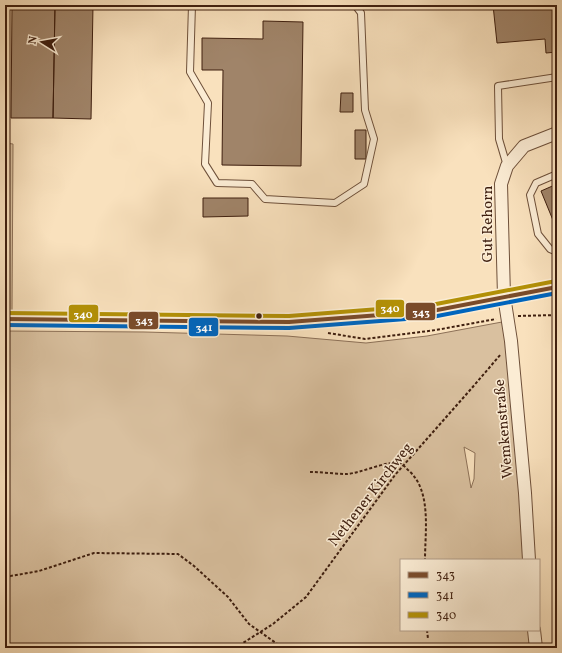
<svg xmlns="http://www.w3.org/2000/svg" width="562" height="653" viewBox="0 0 562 653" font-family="Vollkorn,serif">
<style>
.green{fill:#d9c09f;stroke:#8c7057;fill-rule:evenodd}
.building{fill:#a08469;stroke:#3f1f0f}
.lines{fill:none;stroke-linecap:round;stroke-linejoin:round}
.service-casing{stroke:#6e503a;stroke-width:8}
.minor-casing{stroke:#6e503a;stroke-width:14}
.tertiary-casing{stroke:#6e503a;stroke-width:17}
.path{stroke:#3f1f0f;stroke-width:2;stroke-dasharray:3 2;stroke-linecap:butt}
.service{stroke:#fbecd4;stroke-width:6}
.minor{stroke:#fbecd4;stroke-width:12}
.tertiary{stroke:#fbecd4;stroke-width:15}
.bus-1-casing{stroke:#fbecd4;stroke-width:7}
.bus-2-casing{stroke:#fbecd4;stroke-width:7}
.bus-3-casing{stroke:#fbecd4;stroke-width:7}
.bus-1{stroke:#7a4b2a;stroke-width:4}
.bus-2{stroke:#0065bd;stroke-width:4}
.bus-3{stroke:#b29007;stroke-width:4}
.bus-dot{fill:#3f1f0f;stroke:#fbecd4;stroke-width:1.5}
.labels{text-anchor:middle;stroke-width:3;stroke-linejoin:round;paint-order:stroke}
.street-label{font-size:15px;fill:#3f1f0f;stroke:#fbecd4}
.line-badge{stroke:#fbecd4;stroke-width:1.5}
.badge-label{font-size:11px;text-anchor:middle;font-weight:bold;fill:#fff}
</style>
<rect width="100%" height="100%" fill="#f9e1bd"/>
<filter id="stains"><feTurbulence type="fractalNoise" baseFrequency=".005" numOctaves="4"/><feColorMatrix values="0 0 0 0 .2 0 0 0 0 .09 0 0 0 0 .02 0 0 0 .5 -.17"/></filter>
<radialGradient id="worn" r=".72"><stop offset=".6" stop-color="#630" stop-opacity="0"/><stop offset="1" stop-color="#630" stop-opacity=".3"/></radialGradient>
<path class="green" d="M 5,143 L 13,144 L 12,313 L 5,313 Z
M 502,322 L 508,342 L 526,560 L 401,560 L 401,630 L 531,630 L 532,648 L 5,648 L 5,331 L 144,332 L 287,336 L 366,343 L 427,336 ZM 464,447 L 475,453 L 474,479 L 471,488 Z"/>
<path class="building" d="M 12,5 L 55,5 L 53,118 L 11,118 Z
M 55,5 L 93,5 L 91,119 L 53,118 Z
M 493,5 L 557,5 L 557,52 L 546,53 L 545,39 L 497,43 Z
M 263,21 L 303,22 L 301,166 L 222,165 L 223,70 L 202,70 L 202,38 L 263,39 Z
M 341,93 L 353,93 L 353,112 L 340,112 Z
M 355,130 L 366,130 L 366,159 L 355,159 Z
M 557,184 L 557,230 L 541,191 Z
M 203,198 L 248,198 L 248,216 L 203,217 Z"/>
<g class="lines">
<g class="service-casing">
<path id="service" d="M 192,5 L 190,72 L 208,103 L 205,164 L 217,183 L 252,184 L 265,199 L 335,203 L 364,184 L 374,139 L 365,110 L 361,13 L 355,5
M 507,166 L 499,139 L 498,86 L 557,77
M 557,174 L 536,183 L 530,195 L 538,234 L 550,249 L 557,252"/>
</g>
<g class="minor-casing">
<path id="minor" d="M 529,560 L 525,493 L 511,341 L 504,296 L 501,184 L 507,166 L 524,146 L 557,133
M 534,630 L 536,648"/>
</g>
<g class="tertiary-casing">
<path id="tertiary" d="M 5,319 L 289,322 L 432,311 L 557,287"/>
</g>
<path class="path" d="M 518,316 L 557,315
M 328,333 L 365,339 L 436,330 L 496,319
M 310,472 C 322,472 335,474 347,474 C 361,473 386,461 398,463 C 402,463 405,467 408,470 C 432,490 425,531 425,560
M 5,577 L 39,571 L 94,553 L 178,554 L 194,566 L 228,597 L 249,624 L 283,648
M 427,630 L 428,639
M 235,648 L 273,624 L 306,597 L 395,475 L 471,389 L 501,354"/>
<use href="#service" class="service"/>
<use href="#minor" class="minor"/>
<use href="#tertiary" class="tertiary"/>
<g class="bus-1-casing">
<path id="bus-1" d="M 5,319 L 289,322 L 432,311 L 557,287"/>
</g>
<g class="bus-2-casing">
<path id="bus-2" d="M 5,325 L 289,328 L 432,317 L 557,293"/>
</g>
<g class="bus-3-casing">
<path id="bus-3" d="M 5,313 L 289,316 L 431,305 L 556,281"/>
</g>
<use href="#bus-1" class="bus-1"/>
<use href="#bus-2" class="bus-2"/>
<use href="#bus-3" class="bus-3"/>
</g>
<circle class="bus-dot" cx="259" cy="316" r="3.5"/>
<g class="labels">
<g class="street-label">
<text transform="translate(487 224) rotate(-90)" y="5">Gut Rehorn</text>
<text transform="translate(503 429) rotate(-95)" y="5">Wemkenstraße</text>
<text transform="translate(370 494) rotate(-52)" y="5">Nethener Kirchweg</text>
</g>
</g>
<g class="line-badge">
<rect x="375" y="299" width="30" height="19" rx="4" fill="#b29007"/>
<rect x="405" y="302" width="31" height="19" rx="4" fill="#7a4b2a"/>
<rect x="68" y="304" width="31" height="19" rx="4" fill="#b29007"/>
<rect x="128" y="311" width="31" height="19" rx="4" fill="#7a4b2a"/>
<rect x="188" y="317" width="31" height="20" rx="4" fill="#0065bd"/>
</g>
<g class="badge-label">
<text x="390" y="312">340</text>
<text x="421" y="316">343</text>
<text x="83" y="318">340</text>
<text x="144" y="324">343</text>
<text x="204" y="331">341</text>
</g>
<rect width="562" height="653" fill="none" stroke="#f9e1bd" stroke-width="20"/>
<rect x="6" y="6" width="550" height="641" fill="none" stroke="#3f1f0f" stroke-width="2"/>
<rect x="10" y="10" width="542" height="633" fill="none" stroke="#3f1f0f"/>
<rect x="400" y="559" width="140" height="72" fill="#fbecd4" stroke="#b09a85"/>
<rect x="408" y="572" width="20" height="6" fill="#7a4b2a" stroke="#b09a85"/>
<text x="436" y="579" font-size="12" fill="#3f1f0f">343</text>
<rect x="408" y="592" width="20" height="6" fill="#0065bd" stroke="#b09a85"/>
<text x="436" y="599" font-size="12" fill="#3f1f0f">341</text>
<rect x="408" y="612" width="20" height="6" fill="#b29007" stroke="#b09a85"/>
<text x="436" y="619" font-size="12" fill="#3f1f0f">340</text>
<g transform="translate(42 42) rotate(281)" stroke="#fbecd4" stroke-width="3" paint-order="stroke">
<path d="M0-3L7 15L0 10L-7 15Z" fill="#3f1f0f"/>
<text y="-6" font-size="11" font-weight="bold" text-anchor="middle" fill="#3f1f0f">N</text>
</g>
<rect width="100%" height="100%" filter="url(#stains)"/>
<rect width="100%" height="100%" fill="url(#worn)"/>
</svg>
